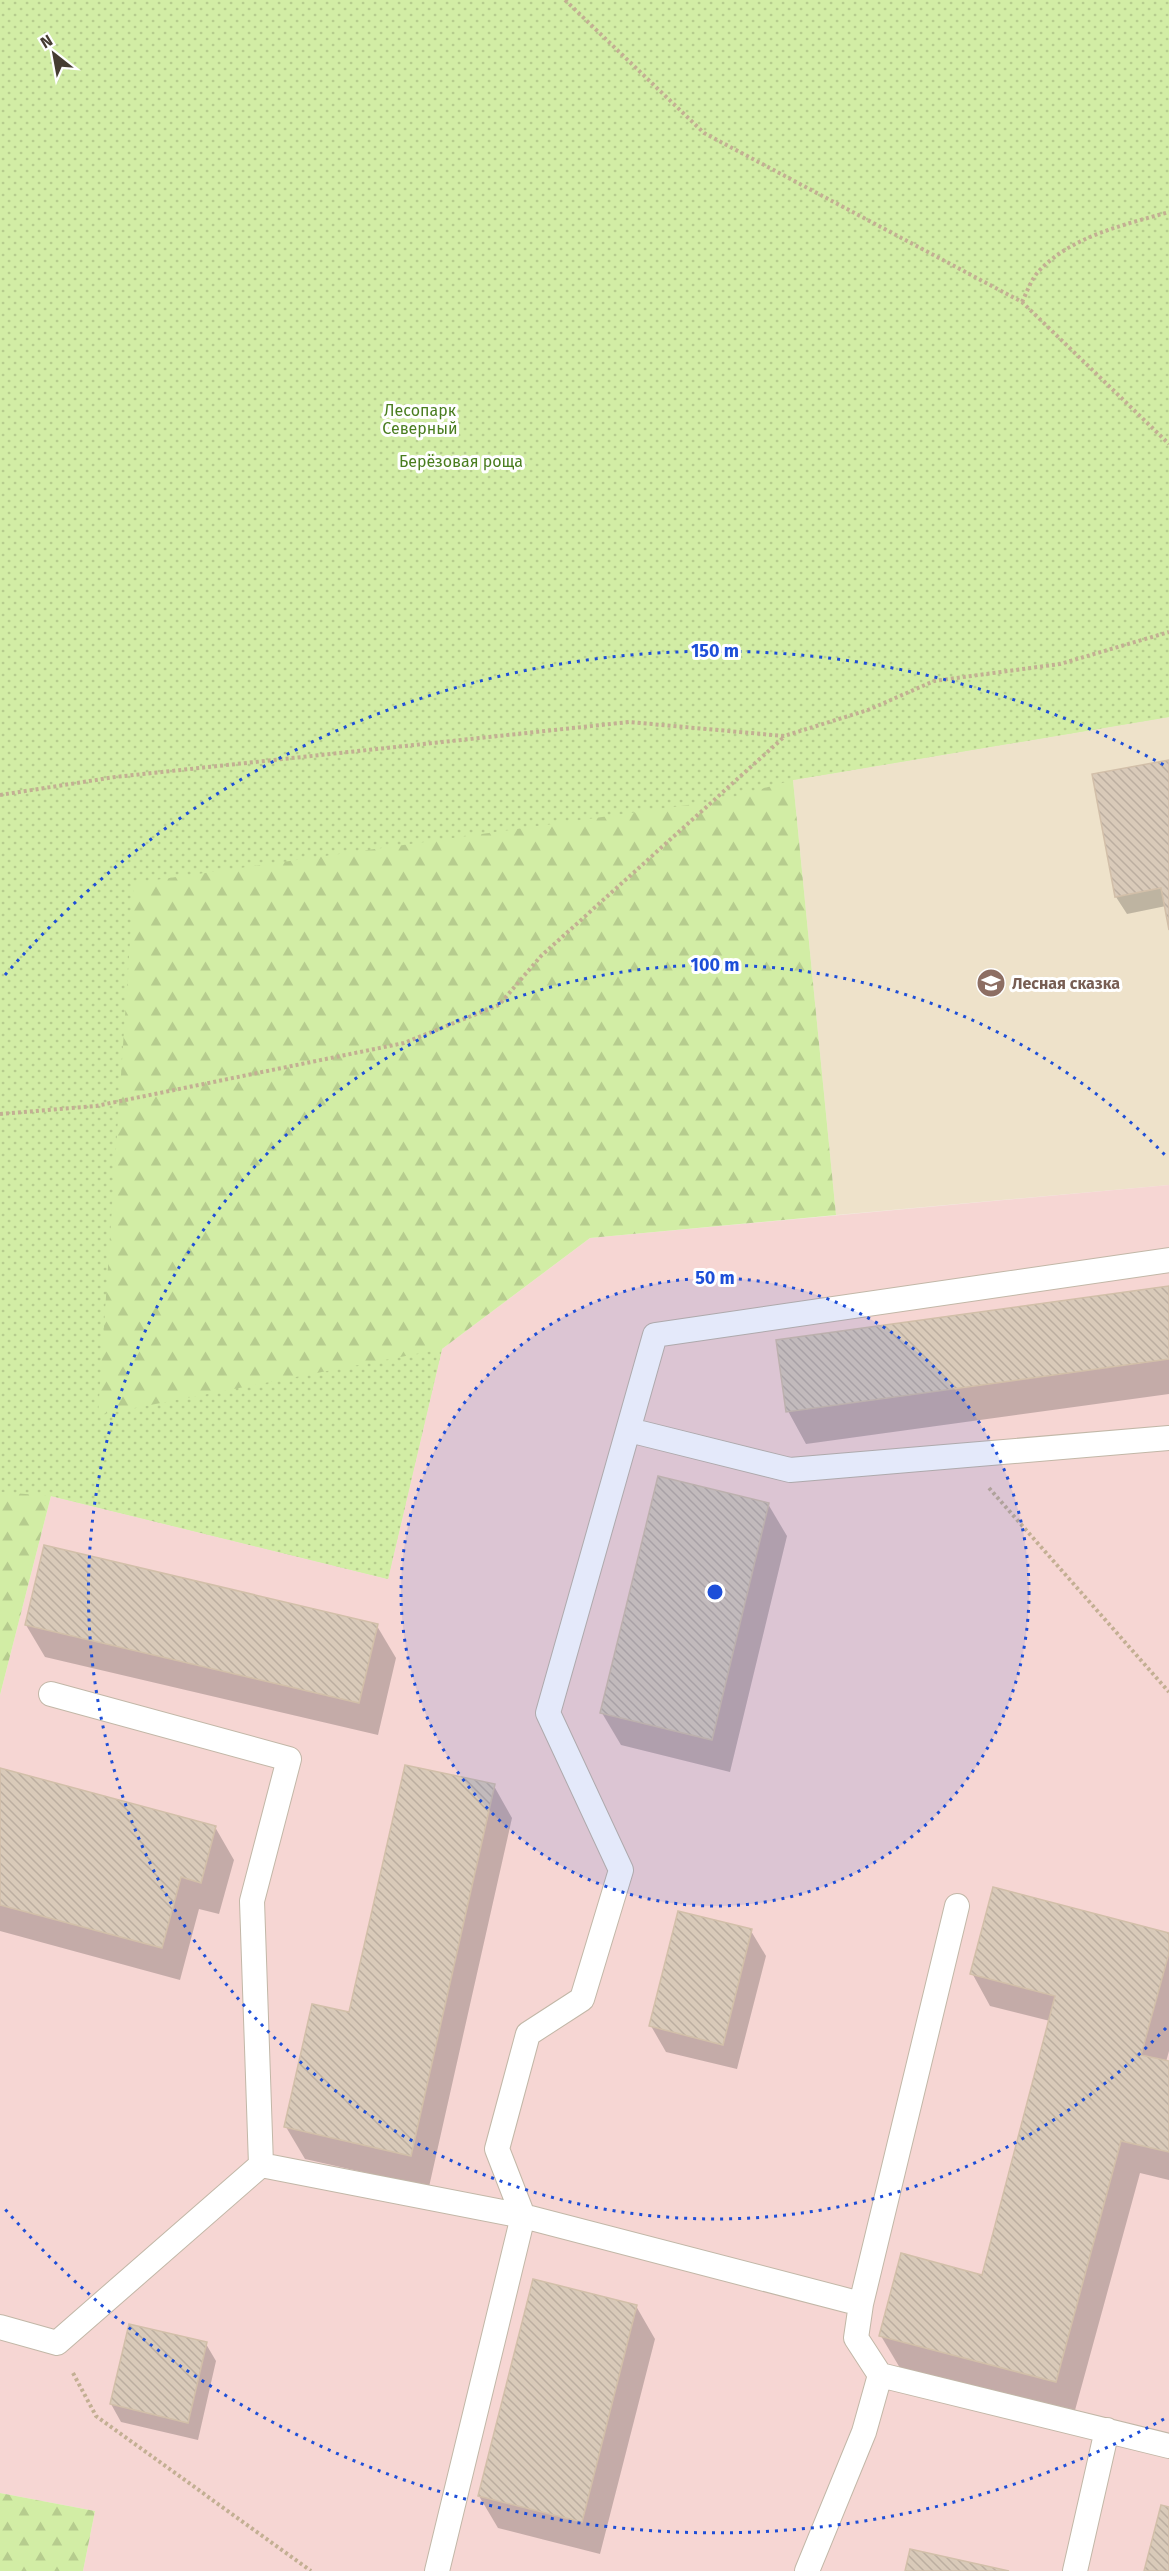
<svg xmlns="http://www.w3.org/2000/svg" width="1169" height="2571" viewBox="0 0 1169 2571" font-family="'Fira Sans',sans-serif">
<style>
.education{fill:#eee2ca}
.medical{fill:#f6d6d3}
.forest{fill:url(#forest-firs)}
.park{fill:url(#park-dots)}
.shadow{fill:#0003}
.building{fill:url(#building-back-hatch);stroke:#d2bfa9;stroke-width:1.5}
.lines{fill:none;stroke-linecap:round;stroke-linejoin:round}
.lane-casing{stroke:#c2b7a7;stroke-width:26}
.path{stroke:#c3af93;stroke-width:4;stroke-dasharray:3 3;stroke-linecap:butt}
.lane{stroke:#fff;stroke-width:24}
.ring{fill:none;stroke:#1d4ed8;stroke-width:3;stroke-dasharray:3 6}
.labels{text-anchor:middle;stroke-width:6;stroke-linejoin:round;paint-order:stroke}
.park-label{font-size:16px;fill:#497d1f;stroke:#fff}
.education-label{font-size:16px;font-weight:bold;fill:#785e54;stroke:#fff;text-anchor:start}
.centre{fill:#1d4ed8;stroke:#fff;stroke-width:3}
.ring-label{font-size:18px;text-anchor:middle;font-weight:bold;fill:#1d4ed8;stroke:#fff;stroke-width:6;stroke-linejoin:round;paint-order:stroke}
</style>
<defs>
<pattern id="forest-firs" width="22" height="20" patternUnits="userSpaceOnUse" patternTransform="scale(1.5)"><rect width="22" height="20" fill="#d2eda5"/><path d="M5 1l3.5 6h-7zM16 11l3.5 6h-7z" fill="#b6cc8e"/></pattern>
<pattern id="park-dots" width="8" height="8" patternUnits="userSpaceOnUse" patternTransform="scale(1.5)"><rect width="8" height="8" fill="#d2eda5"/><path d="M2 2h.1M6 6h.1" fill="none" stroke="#b6cc8e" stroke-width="1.8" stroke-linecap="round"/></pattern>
<pattern id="building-back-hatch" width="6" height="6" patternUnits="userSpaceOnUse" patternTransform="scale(1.5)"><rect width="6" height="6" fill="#d9cab9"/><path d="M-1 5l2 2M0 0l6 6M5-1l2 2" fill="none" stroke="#bcaea0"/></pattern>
</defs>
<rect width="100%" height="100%" fill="#f3ede2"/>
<path class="education" d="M 1169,717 L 1169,1185 L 836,1215 L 793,780 Z"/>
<path class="medical" d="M 1169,1185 L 1169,2571 L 83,2571 L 95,2511 L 0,2493 L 0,1695 L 51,1496 L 388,1579 L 442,1349 L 590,1238 Z"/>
<path class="forest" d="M 0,0 L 1169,0 L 1169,717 L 793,780 L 836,1215 L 590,1238 L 442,1349 L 388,1579 L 51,1496 L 0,1695 Z
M 0,2493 L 95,2511 L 83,2571 L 0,2571 Z"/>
<path class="park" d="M 0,0 L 1169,0 L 1169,717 L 793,780 L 723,800 L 134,883 L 98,1415 L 442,1349 L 388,1579 L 51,1496 L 0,1492 Z"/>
<path class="shadow" d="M 1169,761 L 1169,922 L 1166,906 L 1127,914 L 1116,897 Z
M 1169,1288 L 1169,1394 L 806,1444 L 788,1411 Z
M 768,1504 L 787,1536 L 730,1772 L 621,1745 L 602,1713 Z
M 26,1625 L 377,1626 L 396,1658 L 378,1735 L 45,1657 Z
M 0,1769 L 215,1827 L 234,1860 L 219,1914 L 199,1909 L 180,1980 L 0,1931 Z
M 494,1786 L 512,1818 L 429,2187 L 305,2159 L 286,2127 L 350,2014 Z
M 751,1931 L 766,1956 L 737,2069 L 666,2052 L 651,2026 Z
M 1169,1934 L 1169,2051 L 1166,2062 L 1169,2063 L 1169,2180 L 1140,2173 L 1074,2414 L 900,2368 L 881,2336 L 983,2276 L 1050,2021 L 990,2006 L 972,1973 Z
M 636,2306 L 655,2339 L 600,2554 L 498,2528 L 479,2496 Z
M 206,2344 L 216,2361 L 198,2440 L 121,2422 L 111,2404 Z"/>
<path class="building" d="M 1169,760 L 1169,930 L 1161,888 L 1115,897 L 1092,774 Z
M 1169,1286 L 1169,1359 L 786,1412 L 776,1340 Z
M 658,1476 L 769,1503 L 712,1740 L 600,1713 Z
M 44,1545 L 378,1624 L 359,1703 L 25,1625 Z
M 405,1765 L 495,1784 L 411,2156 L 284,2127 L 312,2004 L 349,2012 Z
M 0,1768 L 216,1826 L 201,1883 L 181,1877 L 162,1948 L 0,1905 Z
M 993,1887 L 1169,1933 L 1169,1953 L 1141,2055 L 1169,2061 L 1169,2152 L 1121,2141 L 1056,2382 L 879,2336 L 901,2253 L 982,2275 L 1055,1996 L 970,1974 Z
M 678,1911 L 752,1929 L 723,2045 L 649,2026 Z
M 533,2279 L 637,2305 L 582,2522 L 478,2496 Z
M 129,2324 L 207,2342 L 188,2423 L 110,2404 Z
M 1161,2505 L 1169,2507 L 1169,2571 L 1144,2571 Z
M 910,2549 L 1009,2571 L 905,2571 Z"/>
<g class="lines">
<g class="lane-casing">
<path id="lane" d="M 629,1430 L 790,1470 L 1169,1438
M 51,1694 L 289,1759 L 252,1901 L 261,2165 L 523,2216 L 497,2149 L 528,2034 L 582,1999 L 621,1870 L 548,1713 L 655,1335 L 1169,1260
M 957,1906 L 861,2304 L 856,2338 L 880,2375 L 1169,2446
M 0,2327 L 57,2343 L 261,2165
M 437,2571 L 523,2216 L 861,2304
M 807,2571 L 864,2432 L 880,2375
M 1075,2571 L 1107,2430"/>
</g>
<path class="path" d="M 565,0 L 704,133 L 1022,302 L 1169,444
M 1022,302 C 1027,292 1031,280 1038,272 C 1071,236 1124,225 1169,212
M 0,795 L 115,777 L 629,722 L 784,736 L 868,710 L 934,681 L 1060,664 L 1169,632
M 0,1114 L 96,1106 L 404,1043 L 499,1005 L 541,956 L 784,737
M 989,1488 L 1169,1692
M 73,2373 L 96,2416 L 311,2571"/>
<use href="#lane" class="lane"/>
</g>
<circle cx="715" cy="1592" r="314" fill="#1d4ed8" fill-opacity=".12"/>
<g class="ring">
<circle cx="715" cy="1592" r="314"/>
<path d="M1166 2028A627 627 0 1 1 1166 1156"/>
<path d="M1164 2419A941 941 0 0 1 5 2209M5 975A941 941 0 0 1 1164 765"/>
</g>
<defs>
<g id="school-disc" transform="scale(1.5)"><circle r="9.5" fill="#8d6e63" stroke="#fff"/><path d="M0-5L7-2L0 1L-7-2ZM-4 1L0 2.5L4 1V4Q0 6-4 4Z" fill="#fff"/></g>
</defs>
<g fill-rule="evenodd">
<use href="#school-disc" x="991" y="983"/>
</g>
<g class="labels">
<g class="park-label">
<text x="420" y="416">Лесопарк<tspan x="420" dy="18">Северный</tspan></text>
<text x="461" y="467">Берёзовая роща</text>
</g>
<g class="education-label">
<text x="1012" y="989">Лесная сказка</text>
</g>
</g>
<circle cx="715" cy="1592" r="9" class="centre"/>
<g class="ring-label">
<text x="715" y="657">150 m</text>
<text x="715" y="971">100 m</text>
<text x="715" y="1284">50 m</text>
</g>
<g transform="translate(54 54) rotate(329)" stroke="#ffffff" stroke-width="4.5" paint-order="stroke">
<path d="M0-4.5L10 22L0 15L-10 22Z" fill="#453c32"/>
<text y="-9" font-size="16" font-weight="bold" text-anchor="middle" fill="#453c32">N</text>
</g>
</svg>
